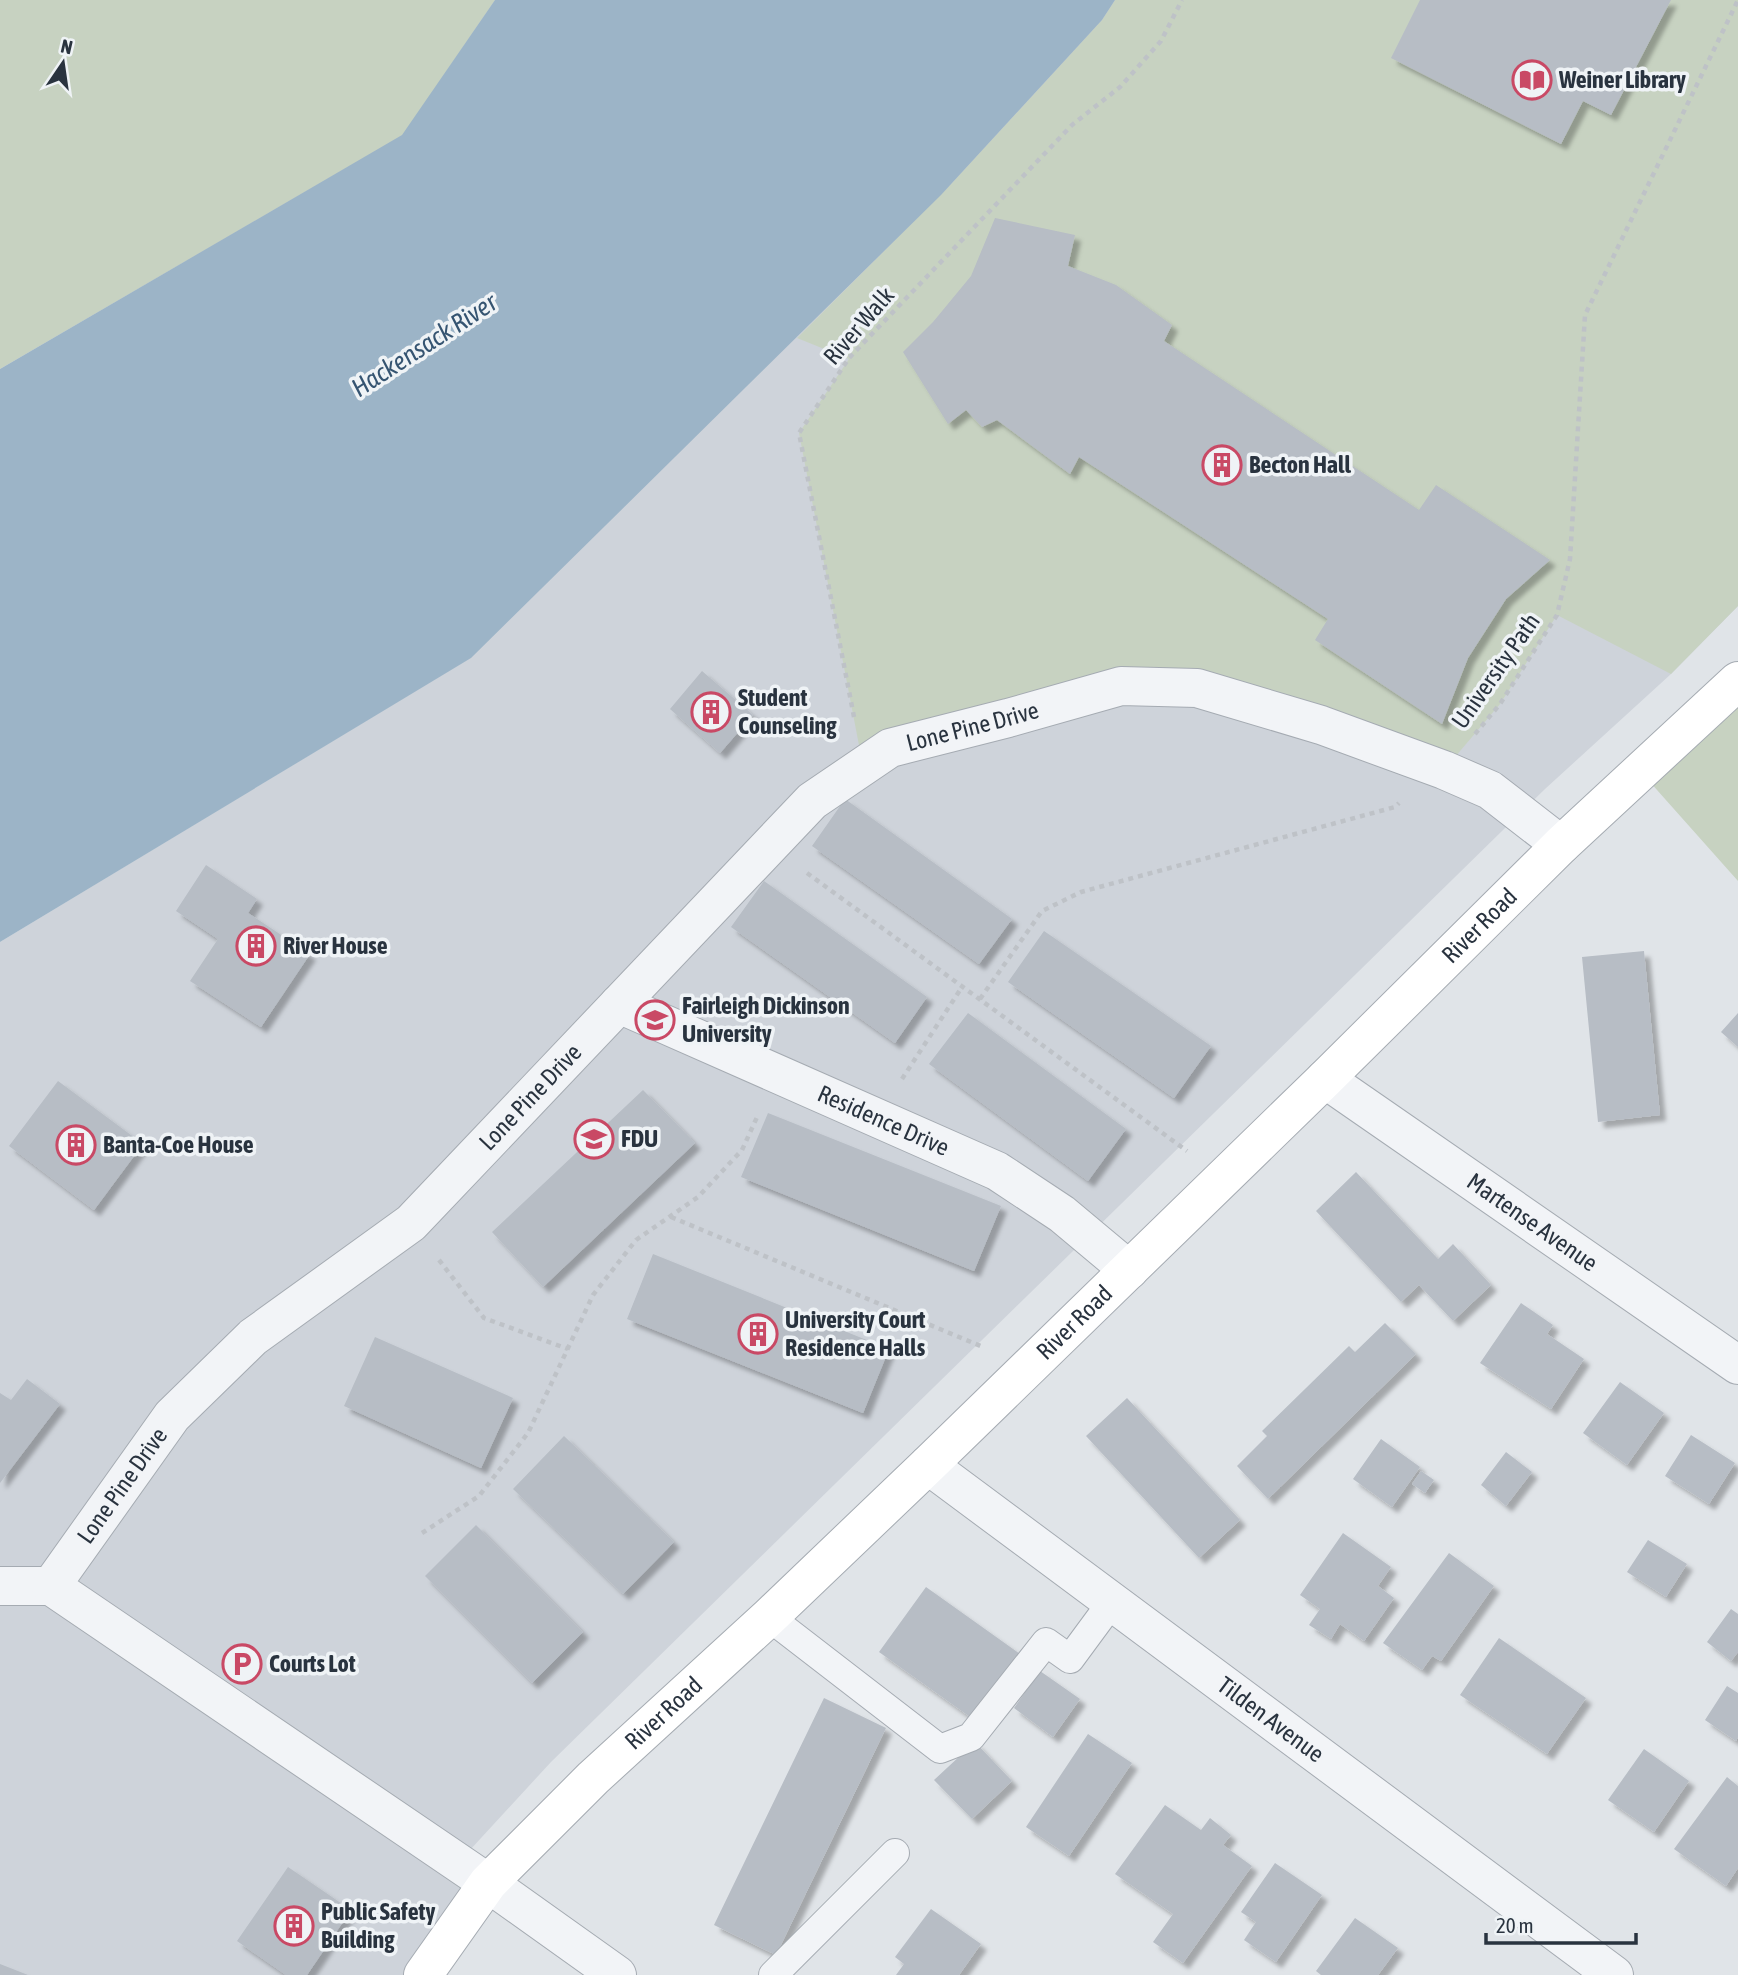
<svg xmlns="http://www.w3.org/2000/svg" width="1738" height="1975" viewBox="0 0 1738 1975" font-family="'Asap Condensed',sans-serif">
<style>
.built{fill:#ced3da}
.green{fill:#c7d2c1}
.water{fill:#9cb4c7}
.building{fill:#b7bdc5;filter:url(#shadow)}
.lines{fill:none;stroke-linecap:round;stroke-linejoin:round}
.service-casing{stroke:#a5abb2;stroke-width:30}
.minor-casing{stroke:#a5abb2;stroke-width:40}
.secondary-casing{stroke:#a5abb2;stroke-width:40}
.path{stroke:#bec2c7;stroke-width:4.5;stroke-dasharray:5 5;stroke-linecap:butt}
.service{stroke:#f2f4f7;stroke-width:28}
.minor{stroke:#f2f4f7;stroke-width:38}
.secondary{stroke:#fff;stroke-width:38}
.labels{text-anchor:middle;stroke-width:7;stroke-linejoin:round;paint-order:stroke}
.poi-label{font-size:24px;font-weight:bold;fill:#29333f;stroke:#eff3f6;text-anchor:start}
.street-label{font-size:24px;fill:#29333f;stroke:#eff3f6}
.water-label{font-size:26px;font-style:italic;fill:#355471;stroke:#eff3f6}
</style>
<defs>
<filter id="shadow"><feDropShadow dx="6" dy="6" stdDeviation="2" flood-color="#0004"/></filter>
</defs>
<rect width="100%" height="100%" fill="#e0e4e8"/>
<path class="built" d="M 0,0 L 1738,0 L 1738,606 L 1671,674 L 1545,789 L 551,1762 L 470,1850 L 488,1883 L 423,1975 L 0,1975 L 0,942 L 470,658 Z"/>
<path class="green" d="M 0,0 L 495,0 L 403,135 L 0,369 Z
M 1115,0 L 1738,0 L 1738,606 L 1671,674 L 1557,615 L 1500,704 L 1444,770 L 1197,688 L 863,766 L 799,433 L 849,359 L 797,338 L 952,183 L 1102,20 Z
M 1738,681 L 1738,881 L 1641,772 Z"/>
<path class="water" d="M 495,0 L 1115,0 L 1102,20 L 941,195 L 471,658 L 0,942 L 0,369 L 402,135 Z"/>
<path class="building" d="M 1420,0 L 1671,0 L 1611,115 L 1583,101 L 1561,144 L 1391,58 Z
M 995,218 L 1075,235 L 1068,266 L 1116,285 L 1172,325 L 1164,341 L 1419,510 L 1436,485 L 1550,560 L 1506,599 L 1468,658 L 1442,724 L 1315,640 L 1328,619 L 1079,457 L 1070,474 L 997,420 L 982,427 L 966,410 L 948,424 L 903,352 L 933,322 L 971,276 Z
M 702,671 L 753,715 L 720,753 L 670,709 Z
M 845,799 L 1012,919 L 979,964 L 812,846 Z
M 206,865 L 257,899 L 248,913 L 310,954 L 261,1027 L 190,981 L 218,939 L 176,911 Z
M 764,881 L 927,997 L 895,1043 L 731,927 Z
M 1044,931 L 1211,1046 L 1174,1098 L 1008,982 Z
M 1644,951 L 1660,1115 L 1598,1122 L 1582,957 Z
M 968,1013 L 1126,1129 L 1088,1181 L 929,1064 Z
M 1738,1013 L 1738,1047 L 1721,1032 Z
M 58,1081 L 143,1144 L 94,1210 L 9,1146 Z
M 643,1090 L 695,1143 L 543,1287 L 492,1232 Z
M 768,1113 L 1001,1206 L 974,1271 L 741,1177 Z
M 1356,1172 L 1438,1259 L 1453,1244 L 1491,1285 L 1453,1321 L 1419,1285 L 1401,1302 L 1316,1211 Z
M 653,1254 L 889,1349 L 863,1413 L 627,1319 Z
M 1521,1303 L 1553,1325 L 1547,1334 L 1584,1359 L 1551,1409 L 1480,1363 Z
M 1385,1323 L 1416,1354 L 1268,1499 L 1237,1466 L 1267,1436 L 1262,1431 L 1349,1346 L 1355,1352 Z
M 375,1337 L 513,1398 L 481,1468 L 344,1406 Z
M 27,1379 L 60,1404 L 0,1483 L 0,1393 L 11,1400 Z
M 1620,1382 L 1664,1413 L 1627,1465 L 1583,1433 Z
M 1127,1398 L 1240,1520 L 1199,1558 L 1086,1436 Z
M 1691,1435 L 1735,1463 L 1709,1504 L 1665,1476 Z
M 564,1436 L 674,1542 L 623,1594 L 513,1489 Z
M 1381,1439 L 1420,1467 L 1392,1507 L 1353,1479 Z
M 1506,1452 L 1532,1472 L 1506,1506 L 1481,1485 Z
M 1421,1471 L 1434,1480 L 1425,1493 L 1412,1484 Z
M 476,1525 L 583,1632 L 532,1683 L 425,1576 Z
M 1343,1533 L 1391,1567 L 1378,1586 L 1394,1598 L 1364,1641 L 1340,1624 L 1331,1639 L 1309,1625 L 1320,1609 L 1300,1595 Z
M 1648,1540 L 1687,1564 L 1666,1597 L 1627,1572 Z
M 1449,1553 L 1494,1586 L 1441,1661 L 1432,1656 L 1422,1670 L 1383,1643 Z
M 926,1587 L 1020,1654 L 973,1719 L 879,1652 Z
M 1731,1609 L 1738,1614 L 1738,1652 L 1731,1661 L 1707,1642 Z
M 1499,1638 L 1586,1698 L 1547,1754 L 1460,1695 Z
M 1040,1671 L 1080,1699 L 1053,1737 L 1014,1708 Z
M 1727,1686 L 1738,1693 L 1738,1737 L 1736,1741 L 1705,1720 Z
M 824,1698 L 886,1728 L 776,1955 L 714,1925 Z
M 1088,1734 L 1132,1763 L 1069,1856 L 1026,1827 Z
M 975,1742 L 1012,1781 L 972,1819 L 934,1780 Z
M 1644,1749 L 1689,1781 L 1654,1832 L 1608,1800 Z
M 1727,1777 L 1738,1786 L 1738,1868 L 1726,1886 L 1674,1849 Z
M 1165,1805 L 1201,1830 L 1210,1818 L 1231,1835 L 1223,1845 L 1252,1866 L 1183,1963 L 1153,1942 L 1173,1914 L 1115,1874 Z
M 1275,1863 L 1322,1895 L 1276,1962 L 1244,1940 L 1256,1922 L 1241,1912 Z
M 288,1867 L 351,1910 L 307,1975 L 286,1975 L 237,1941 Z
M 931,1909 L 981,1944 L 959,1975 L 896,1975 L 904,1964 L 895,1957 Z
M 1355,1918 L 1398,1948 L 1378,1975 L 1321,1975 L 1316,1971 Z
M 0,1964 L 28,1975 L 0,1975 Z"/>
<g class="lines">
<g class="service-casing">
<path id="service" d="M 769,1617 L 940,1749 L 971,1737 L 1046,1642 L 1070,1659 L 1112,1602
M 773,1975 L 895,1853"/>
</g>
<g class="minor-casing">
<g id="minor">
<path id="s1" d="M 619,1004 L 997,1171 L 1062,1214 L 1129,1270"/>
<path id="s2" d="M 1325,1079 L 1738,1365"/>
<path id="s3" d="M 928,1465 L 1614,1975"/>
<path d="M 0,1586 L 51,1586"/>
<path id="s4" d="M 617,1975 L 488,1883 L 51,1586 L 172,1416 L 253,1337 L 411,1223 L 812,801 L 890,748 L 1008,718 L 1121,686 L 1197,688 L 1321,725 L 1444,770 L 1490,790 L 1561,845"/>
</g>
</g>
<g class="secondary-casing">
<g id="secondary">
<path id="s5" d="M 423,1975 L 488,1883 L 593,1778 L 769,1617 L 928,1465 L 1325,1079 L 1561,845 L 1738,681"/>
</g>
</g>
<path class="path" d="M 854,717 L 799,433 L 849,358 L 1072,125 L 1120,87 L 1161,41 L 1182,0
M 1475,734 L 1500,704 L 1557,615 L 1570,559 L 1585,315 L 1738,0
M 807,873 L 1187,1151
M 980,999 L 1042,911 L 1081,892 L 1395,807 L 1399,803
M 902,1079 L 962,987
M 671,1217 L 983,1347
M 439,1260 L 484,1318 L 568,1349
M 422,1533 L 479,1496 L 528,1433 L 593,1295 L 636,1240 L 698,1197 L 742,1150 L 758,1115"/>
<use href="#service" class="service"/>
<use href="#minor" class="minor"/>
<use href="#secondary" class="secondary"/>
</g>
<defs>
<g id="library-ring" transform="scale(2.0125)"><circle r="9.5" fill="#eff3f6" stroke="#c94965" stroke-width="1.5"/><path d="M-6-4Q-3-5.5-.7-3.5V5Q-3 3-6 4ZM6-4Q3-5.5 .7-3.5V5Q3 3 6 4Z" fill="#c94965"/></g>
<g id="building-ring" transform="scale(2.0125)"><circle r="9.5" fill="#eff3f6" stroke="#c94965" stroke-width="1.5"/><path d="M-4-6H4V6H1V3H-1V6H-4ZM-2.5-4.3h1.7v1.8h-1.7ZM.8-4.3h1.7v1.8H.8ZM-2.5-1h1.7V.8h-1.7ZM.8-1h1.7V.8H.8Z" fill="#c94965"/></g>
<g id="university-ring" transform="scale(2.0125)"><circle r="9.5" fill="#eff3f6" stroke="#c94965" stroke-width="1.5"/><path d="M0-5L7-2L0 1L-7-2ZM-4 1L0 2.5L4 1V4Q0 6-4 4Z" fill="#c94965"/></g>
<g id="parking-ring" transform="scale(2.0125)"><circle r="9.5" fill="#eff3f6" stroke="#c94965" stroke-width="1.5"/><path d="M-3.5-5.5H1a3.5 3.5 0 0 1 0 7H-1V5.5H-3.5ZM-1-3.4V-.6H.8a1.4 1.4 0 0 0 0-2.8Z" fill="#c94965"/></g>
</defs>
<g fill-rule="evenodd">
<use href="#library-ring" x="1532" y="80"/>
<use href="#building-ring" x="1222" y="465"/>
<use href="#building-ring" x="711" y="712"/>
<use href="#building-ring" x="256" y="946"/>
<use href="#university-ring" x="655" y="1020"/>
<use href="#university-ring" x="594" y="1139"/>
<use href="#building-ring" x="76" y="1145"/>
<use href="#building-ring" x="758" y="1334"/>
<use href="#parking-ring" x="242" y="1664"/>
<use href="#building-ring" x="294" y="1926"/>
</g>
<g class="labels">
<g class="poi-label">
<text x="1559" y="88">Weiner Library</text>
<text x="1249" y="473">Becton Hall</text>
<text x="738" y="706">Student<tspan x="738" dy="28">Counseling</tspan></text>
<text x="283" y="954">River House</text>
<text x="682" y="1014">Fairleigh Dickinson<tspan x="682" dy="28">University</tspan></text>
<text x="621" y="1147">FDU</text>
<text x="103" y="1153">Banta-Coe House</text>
<text x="785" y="1328">University Court<tspan x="785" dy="28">Residence Halls</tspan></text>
<text x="269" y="1672">Courts Lot</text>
<text x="321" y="1920">Public Safety<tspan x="321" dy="28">Building</tspan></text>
</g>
<g class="street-label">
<text transform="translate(859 326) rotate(-49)" y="8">River Walk</text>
<text transform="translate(1496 671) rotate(-55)" y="8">University Path</text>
<text dy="8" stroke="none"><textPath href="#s4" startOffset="1965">Lone Pine Drive</textPath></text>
<text dy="8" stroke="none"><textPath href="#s5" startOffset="1491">River Road</textPath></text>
<text dy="8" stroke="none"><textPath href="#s4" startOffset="1377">Lone Pine Drive</textPath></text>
<text dy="8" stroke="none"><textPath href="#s1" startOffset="289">Residence Drive</textPath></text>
<text dy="8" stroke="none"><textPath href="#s2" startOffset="252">Martense Avenue</textPath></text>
<text dy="8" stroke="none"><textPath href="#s5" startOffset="924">River Road</textPath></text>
<text dy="8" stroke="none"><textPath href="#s4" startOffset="810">Lone Pine Drive</textPath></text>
<text dy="8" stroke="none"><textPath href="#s5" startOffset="357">River Road</textPath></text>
<text dy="8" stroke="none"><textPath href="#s3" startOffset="427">Tilden Avenue</textPath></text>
</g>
<g class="water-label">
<text transform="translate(424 345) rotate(-33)" y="9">Hackensack River</text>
</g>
</g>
<g transform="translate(63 63) rotate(13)" stroke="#eff3f6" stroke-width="5" paint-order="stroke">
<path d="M0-5L12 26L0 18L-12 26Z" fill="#29333f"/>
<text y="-10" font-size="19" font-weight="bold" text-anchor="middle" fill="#29333f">N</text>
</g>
<path d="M1486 1933v10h150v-10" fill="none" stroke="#29333f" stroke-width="3.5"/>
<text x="1496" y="1933" font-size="21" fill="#29333f" stroke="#eff3f6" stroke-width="5" paint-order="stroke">20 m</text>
</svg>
